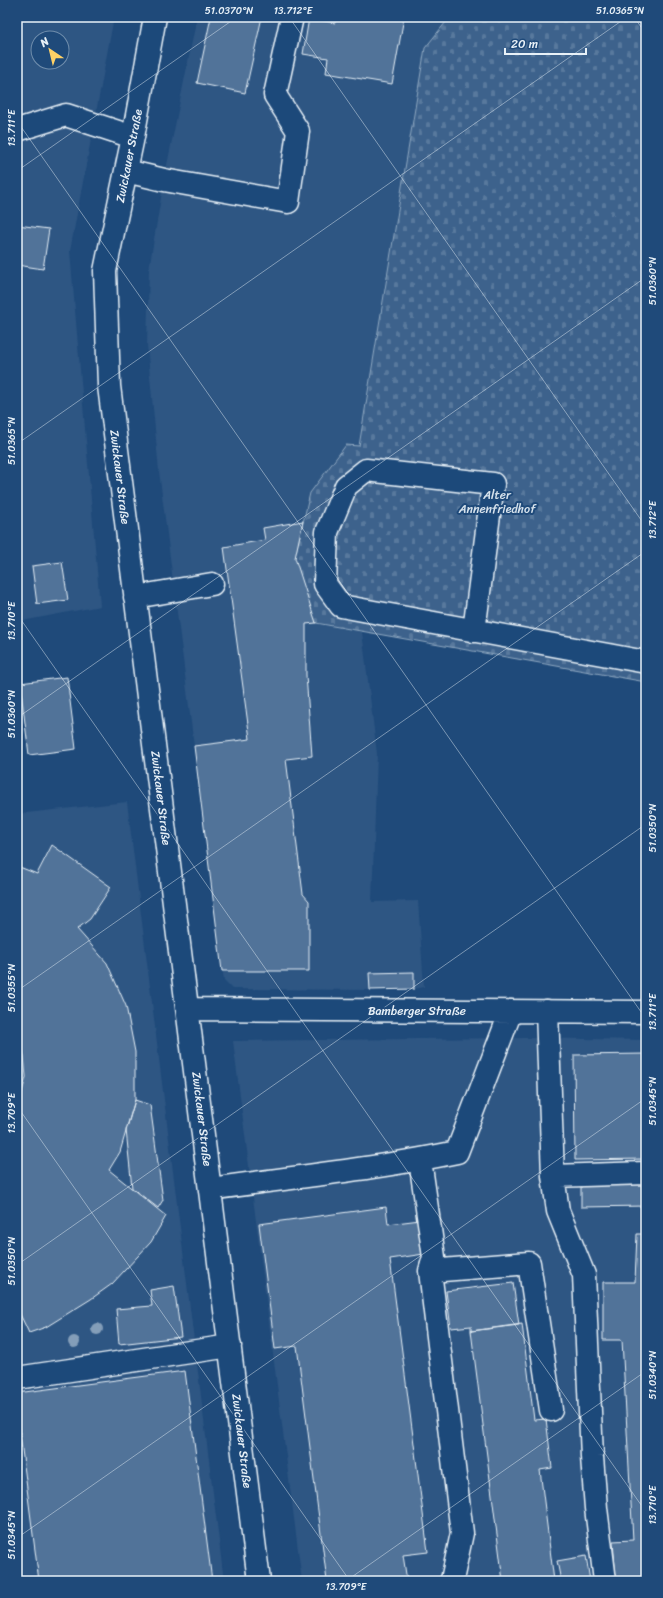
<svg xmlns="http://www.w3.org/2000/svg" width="663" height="1598" viewBox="0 0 663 1598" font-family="Sriracha,sans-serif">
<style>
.built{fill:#2e5683;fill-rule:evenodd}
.cemetery{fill:url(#cemetery-stones);stroke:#92aac2}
.building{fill:#517399;stroke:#e8f1f8}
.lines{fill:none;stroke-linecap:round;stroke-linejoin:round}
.minor-casing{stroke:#e8f1f8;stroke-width:25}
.minor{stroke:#1f4a7a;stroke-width:22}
.tree{fill:#849eb9}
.ticks{fill:none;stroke:#e8f1f8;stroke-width:1;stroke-opacity:0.45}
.labels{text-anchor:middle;stroke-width:4;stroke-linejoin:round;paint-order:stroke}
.street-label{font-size:12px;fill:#e8f1f8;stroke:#1f4a7a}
.park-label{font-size:12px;fill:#d7e3ed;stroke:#1f4a7a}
.neatline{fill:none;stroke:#e8f1f8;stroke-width:1.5}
.ticks-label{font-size:10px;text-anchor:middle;fill:#e8f1f8}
</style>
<defs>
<pattern id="cemetery-stones" width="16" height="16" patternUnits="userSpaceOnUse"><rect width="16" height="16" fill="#3c628c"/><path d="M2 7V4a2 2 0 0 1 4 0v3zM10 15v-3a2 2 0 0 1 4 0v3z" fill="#58799d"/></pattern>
</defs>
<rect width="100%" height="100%" fill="#1f4a7a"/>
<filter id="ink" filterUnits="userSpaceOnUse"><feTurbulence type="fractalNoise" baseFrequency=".025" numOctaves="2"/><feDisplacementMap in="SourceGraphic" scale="8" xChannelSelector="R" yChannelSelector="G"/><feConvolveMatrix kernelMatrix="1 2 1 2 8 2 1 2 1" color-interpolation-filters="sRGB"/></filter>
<g filter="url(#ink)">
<path class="built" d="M 17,17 L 114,17 L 70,251 L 100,606 L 17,622 ZM 38,38 L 62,38 L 62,62 L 38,62 Z
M 197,17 L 450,17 L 425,48 L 359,446 L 310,493 L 295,558 L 319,624 L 362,632 L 377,754 L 372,902 L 418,901 L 424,987 L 414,989 L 370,990 L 232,989 L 224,981 L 159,471 L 147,345 L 149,269 L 164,180 Z
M 127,802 L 224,1581 L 17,1581 L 17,814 Z
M 525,1038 L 646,1040 L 646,1581 L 302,1581 L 233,1041 Z"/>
<path class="cemetery" d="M 450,17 L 646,17 L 646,682 L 316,623 L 294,561 L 310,493 L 346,445 L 359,446 L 425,48 Z"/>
<path class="building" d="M 211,17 L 262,17 L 245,93 L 197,83 Z
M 336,17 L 404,17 L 392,84 L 326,73 L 328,58 L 303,54 L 309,18 L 335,23 Z
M 17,225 L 49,229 L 43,269 L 17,265 Z
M 303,521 L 295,558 L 316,623 L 306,624 L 306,675 L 312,756 L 286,759 L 303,894 L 309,901 L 309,971 L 222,971 L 194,746 L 250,739 L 224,547 L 265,540 L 263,528 Z
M 62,562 L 68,600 L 37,604 L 32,566 Z
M 67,677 L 76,749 L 29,755 L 20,683 Z
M 52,845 L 111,887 L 90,919 L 77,929 L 107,963 L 126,1006 L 135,1052 L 135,1100 L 120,1152 L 109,1170 L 166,1216 L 151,1242 L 112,1284 L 91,1299 L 46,1327 L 29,1333 L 17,1308 L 17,1111 L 26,1077 L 24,1056 L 20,1041 L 17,1035 L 17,866 L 37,874 Z
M 414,972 L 414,989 L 370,990 L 369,973 Z
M 646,1054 L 646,1159 L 575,1160 L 574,1055 Z
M 135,1100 L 150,1105 L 163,1200 L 158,1208 L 132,1188 L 126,1130 Z
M 581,1182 L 646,1182 L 646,1206 L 581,1207 Z
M 386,1207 L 388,1224 L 420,1220 L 424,1254 L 390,1259 L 428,1552 L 403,1555 L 407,1581 L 327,1581 L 297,1346 L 275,1349 L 259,1224 Z
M 637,1234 L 646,1234 L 646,1581 L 616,1581 L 613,1541 L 633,1540 L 622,1340 L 603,1340 L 603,1282 L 635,1282 Z
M 513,1283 L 519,1325 L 471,1331 L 471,1326 L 451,1328 L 446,1291 Z
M 174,1286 L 181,1337 L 119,1344 L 116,1309 L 152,1306 L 150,1290 Z
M 522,1324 L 534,1420 L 546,1419 L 552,1468 L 540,1470 L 554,1581 L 503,1581 L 471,1331 Z
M 185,1371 L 212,1581 L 39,1581 L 17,1411 L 17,1393 Z
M 586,1556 L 590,1581 L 561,1581 L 557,1561 Z"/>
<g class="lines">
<g class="minor-casing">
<path id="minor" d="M 155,17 L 133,137 L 105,271 L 109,386 L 259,1581
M 17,130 L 66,115 L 133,137
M 126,171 L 164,180 L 288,202 L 298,131 L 275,95 L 292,17
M 135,597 L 212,584
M 474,631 L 493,484 L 366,470 L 346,486 L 327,532 L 325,584 L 341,606 L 646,662
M 188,1009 L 646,1012
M 547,1011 L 553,1176 L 558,1211 L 584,1275 L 592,1457 L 596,1508 L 605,1581
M 420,1160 L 434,1257 L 430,1271 L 462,1533 L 452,1580 L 451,1581
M 553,1176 L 646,1173
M 210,1189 C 293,1177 376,1169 457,1152 L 511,1011
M 430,1271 L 529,1263 L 551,1410
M 17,1378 L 230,1346"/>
</g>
<use href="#minor" class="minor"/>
</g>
<g class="tree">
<circle cx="97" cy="1329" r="6"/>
<circle cx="74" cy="1342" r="6"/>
</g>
</g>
<path class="ticks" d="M 289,17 L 646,527M 634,17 L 646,34M 17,121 L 646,1019M 17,171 L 237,17M 17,444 L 627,17M 17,614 L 646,1512M 17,718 L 646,277M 17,991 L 646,551M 17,1106 L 350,1581M 17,1265 L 646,824M 17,1538 L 646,1098M 346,1581 L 646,1371"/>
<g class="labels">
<g class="street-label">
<text transform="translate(129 156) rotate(-79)" y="4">Zwickauer Straße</text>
<text transform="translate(120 477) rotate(83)" y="4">Zwickauer Straße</text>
<text transform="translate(161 798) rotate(83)" y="4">Zwickauer Straße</text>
<text x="417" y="1015">Bamberger Straße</text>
<text transform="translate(202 1119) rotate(83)" y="4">Zwickauer Straße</text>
<text transform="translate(242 1441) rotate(83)" y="4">Zwickauer Straße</text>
</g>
<g class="park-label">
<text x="497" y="499">Alter<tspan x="497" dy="14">Annenfriedhof</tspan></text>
</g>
</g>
<rect width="663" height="1598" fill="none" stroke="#1f4a7a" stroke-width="44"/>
<g transform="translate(50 50) rotate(325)"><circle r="19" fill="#1f4a7a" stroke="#6f8dac"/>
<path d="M0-3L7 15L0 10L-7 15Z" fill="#ffd166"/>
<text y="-6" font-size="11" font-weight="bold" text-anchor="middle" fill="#e8f1f8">N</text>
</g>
<path d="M505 48v6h81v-6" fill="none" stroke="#e8f1f8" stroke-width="2"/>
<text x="511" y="48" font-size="12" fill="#e8f1f8" stroke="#1f4a7a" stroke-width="3" paint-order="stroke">20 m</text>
<rect x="22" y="22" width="619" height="1554" class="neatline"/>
<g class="ticks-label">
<text x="229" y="14">51.0370°N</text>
<text x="293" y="14">13.712°E</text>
<text x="620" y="14">51.0365°N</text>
<text transform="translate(11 128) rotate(-90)" y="4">13.711°E</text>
<text transform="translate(652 281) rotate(-90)" y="4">51.0360°N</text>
<text transform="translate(11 441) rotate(-90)" y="4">51.0365°N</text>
<text transform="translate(652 520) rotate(-90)" y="4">13.712°E</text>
<text transform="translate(11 621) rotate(-90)" y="4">13.710°E</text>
<text transform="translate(11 714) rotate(-90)" y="4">51.0360°N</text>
<text transform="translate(652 828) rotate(-90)" y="4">51.0350°N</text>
<text transform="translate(11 988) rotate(-90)" y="4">51.0355°N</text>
<text transform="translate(652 1012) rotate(-90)" y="4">13.711°E</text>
<text transform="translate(652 1101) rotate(-90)" y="4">51.0345°N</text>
<text transform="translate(11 1113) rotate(-90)" y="4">13.709°E</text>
<text transform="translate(11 1261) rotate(-90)" y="4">51.0350°N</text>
<text transform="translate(652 1375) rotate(-90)" y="4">51.0340°N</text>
<text transform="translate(652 1505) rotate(-90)" y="4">13.710°E</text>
<text transform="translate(11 1535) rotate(-90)" y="4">51.0345°N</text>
<text x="346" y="1590">13.709°E</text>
</g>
</svg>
